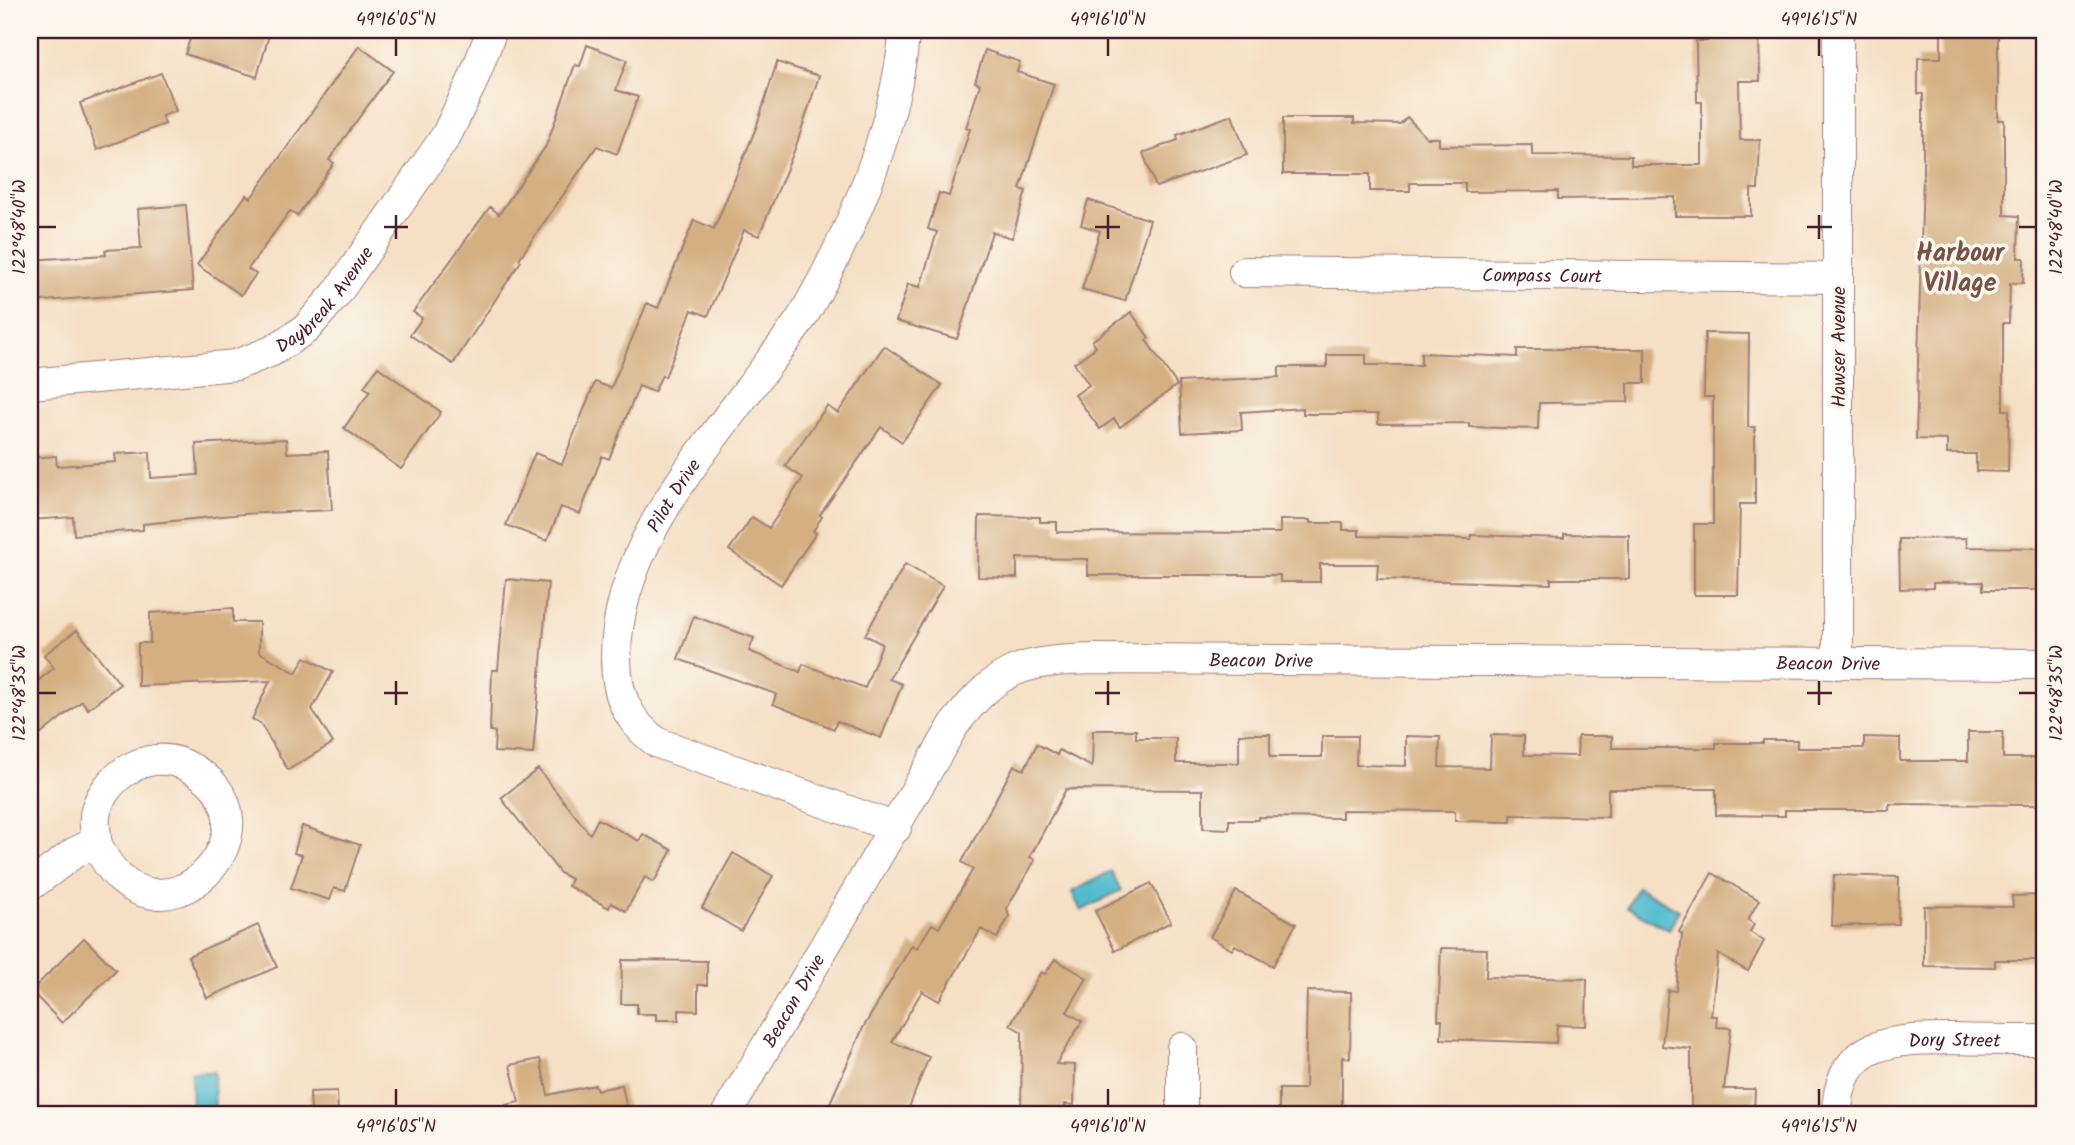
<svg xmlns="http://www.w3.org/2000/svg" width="2075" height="1145" viewBox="0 0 2075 1145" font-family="Kalam,sans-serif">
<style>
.water{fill:#51bbce;stroke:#4e6d7c;stroke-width:2}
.building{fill:#d4af81}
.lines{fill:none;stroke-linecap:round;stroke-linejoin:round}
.street-casing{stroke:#a07f78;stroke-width:32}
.street{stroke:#fff;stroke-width:30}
.ticks{fill:none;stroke:#4a1f2b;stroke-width:2.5}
.labels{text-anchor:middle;stroke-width:7;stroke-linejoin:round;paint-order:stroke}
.street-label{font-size:19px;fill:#4a1f2b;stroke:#fbf7ec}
.district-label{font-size:26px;font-weight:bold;fill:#7a5149;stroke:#fbf7ec}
.neatline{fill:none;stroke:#4a1f2b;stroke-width:2.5}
.ticks-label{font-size:18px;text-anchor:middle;fill:#4a1f2b}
</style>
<rect width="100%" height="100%" fill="#fbf7ec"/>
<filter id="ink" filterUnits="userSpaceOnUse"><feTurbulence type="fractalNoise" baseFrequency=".0143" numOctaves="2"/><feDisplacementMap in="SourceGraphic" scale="14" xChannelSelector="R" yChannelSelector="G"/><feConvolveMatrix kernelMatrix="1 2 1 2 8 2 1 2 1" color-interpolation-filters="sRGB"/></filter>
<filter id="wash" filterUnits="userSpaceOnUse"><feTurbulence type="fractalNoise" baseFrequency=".00686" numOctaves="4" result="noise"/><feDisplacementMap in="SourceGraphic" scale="28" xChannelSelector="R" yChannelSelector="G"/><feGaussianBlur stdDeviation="1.57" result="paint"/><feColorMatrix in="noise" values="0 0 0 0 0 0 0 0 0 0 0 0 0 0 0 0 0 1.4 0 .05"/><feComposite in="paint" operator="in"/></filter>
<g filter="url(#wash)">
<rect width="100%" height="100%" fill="#f5dfc5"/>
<path class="water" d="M 1111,871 L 1121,890 L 1081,911 L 1072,892 Z
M 1637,887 L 1679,910 L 1669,930 L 1627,907 Z
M 191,1072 L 214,1072 L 215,1115 L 192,1115 Z"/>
<g id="blocks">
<path class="building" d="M 193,30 L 252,30 L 269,35 L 257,77 L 185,54 Z
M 1707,30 L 1759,30 L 1760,81 L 1739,81 L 1740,140 L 1760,140 L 1758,189 L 1751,189 L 1751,216 L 1675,216 L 1675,197 L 1558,199 L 1558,191 L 1465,192 L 1465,183 L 1410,183 L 1410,191 L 1370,191 L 1370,174 L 1283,174 L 1283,118 L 1354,118 L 1354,123 L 1400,124 L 1407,117 L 1427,138 L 1439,138 L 1439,146 L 1532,145 L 1532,155 L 1631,156 L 1631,165 L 1702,165 L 1702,102 L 1697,102 L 1696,41 L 1707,41 Z
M 1944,30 L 1998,30 L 1998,120 L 2004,120 L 2004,215 L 2019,216 L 2018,258 L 2024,258 L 2023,283 L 2010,283 L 2009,323 L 2003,323 L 2003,410 L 2009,410 L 2008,472 L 1976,471 L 1976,454 L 1947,454 L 1947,440 L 1916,439 L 1923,171 L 1923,94 L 1918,94 L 1918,58 L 1941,58 L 1941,33 Z
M 587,45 L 627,60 L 616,90 L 638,97 L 617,154 L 597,146 L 519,259 L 521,261 L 453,364 L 410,335 L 422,318 L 413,312 L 490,207 L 499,214 L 546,146 L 575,65 L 580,66 Z
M 359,46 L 393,71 L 342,141 L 329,160 L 334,163 L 297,216 L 290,211 L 248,269 L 256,274 L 241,295 L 197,265 L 246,195 L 251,198 Z
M 985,50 L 1020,62 L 1017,72 L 1054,84 L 1020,189 L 1026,191 L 1012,238 L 992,232 L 957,339 L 896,321 L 908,284 L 920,287 L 937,232 L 928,229 L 939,193 L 949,196 L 970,129 L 966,128 L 980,84 L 975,82 Z
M 777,62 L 819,76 L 795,149 L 759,236 L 744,230 L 708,316 L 692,310 L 665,377 L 662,375 L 654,392 L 639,386 L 609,459 L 602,456 L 580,514 L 561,507 L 547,541 L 506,525 L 535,453 L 562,464 L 595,382 L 611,388 L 647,303 L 658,308 L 694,220 L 714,229 L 756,128 Z
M 161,73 L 176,111 L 162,116 L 165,124 L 97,150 L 80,103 Z
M 1232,115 L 1247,155 L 1156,187 L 1143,153 L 1178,140 L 1177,135 Z
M 1088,200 L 1150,220 L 1125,301 L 1082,289 L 1100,231 L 1081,225 Z
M 186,205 L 193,290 L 30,302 L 30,260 L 106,255 L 105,250 L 141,248 L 138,209 Z
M 1131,312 L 1149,338 L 1146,340 L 1177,385 L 1120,427 L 1114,419 L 1100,429 L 1075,395 L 1089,385 L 1074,363 L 1096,347 L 1092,341 Z
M 1705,333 L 1749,334 L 1748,427 L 1755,427 L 1755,504 L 1740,504 L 1738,595 L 1694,595 L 1694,524 L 1713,524 L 1713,397 L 1704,397 Z
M 884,346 L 942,385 L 902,442 L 881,427 L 820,515 L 822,517 L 813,531 L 816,533 L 781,585 L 729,550 L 752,517 L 769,528 L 803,478 L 785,466 L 827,406 L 838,413 Z
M 1517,349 L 1645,349 L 1645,383 L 1628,383 L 1628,402 L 1539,403 L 1538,429 L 1469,427 L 1469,423 L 1378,424 L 1378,414 L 1303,414 L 1303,408 L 1241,412 L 1242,430 L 1182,433 L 1179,382 L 1279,377 L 1279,367 L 1327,367 L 1327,355 L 1366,355 L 1366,365 L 1421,365 L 1421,353 L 1517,357 Z
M 378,367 L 441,412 L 401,469 L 344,428 L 370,391 L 364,387 Z
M 286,439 L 287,453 L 328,451 L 332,510 L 243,514 L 143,524 L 143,530 L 74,535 L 73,517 L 30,520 L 30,458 L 56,456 L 57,466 L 116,462 L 115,454 L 150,452 L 151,478 L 198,475 L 196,444 Z
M 979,516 L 1040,517 L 1040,522 L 1057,522 L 1057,532 L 1280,533 L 1280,520 L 1310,520 L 1310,523 L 1343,523 L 1343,530 L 1359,530 L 1359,536 L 1471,539 L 1471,535 L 1564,538 L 1564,534 L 1629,535 L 1629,579 L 1551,579 L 1551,584 L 1377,579 L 1378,564 L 1320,564 L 1320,582 L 1280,582 L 1280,575 L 1088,575 L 1088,559 L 1017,558 L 1017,578 L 978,577 Z
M 1966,538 L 1967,547 L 2045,548 L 2045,590 L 1983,590 L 1983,582 L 1933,583 L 1933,588 L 1900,589 L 1899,539 Z
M 905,564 L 943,586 L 889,679 L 902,684 L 881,738 L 837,721 L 834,729 L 773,704 L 776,694 L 678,659 L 694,616 L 754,638 L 749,651 L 800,672 L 803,664 L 865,688 L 882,644 L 865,635 Z
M 506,579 L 548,583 L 533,754 L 494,752 L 495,732 L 490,731 L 492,670 L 498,670 Z
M 233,608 L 233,622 L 259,622 L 259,652 L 296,673 L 305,657 L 333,672 L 312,709 L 333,743 L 288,770 L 260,723 L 252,719 L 270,681 L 138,686 L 138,643 L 150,643 L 150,613 Z
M 77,630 L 120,684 L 88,709 L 82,701 L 30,743 L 30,687 L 54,668 L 44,655 Z
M 1093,730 L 1136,730 L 1136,738 L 1176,738 L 1176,763 L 1239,763 L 1239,734 L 1270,734 L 1270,757 L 1322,757 L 1322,736 L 1357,736 L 1356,765 L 1406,766 L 1406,736 L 1440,737 L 1439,767 L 1490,768 L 1491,735 L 1524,736 L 1524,755 L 1577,756 L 1578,736 L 1612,736 L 1612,748 L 1716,748 L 1716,743 L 1763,743 L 1763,740 L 1797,740 L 1797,748 L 1864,748 L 1864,737 L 1900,738 L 1900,761 L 1968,761 L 1968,732 L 2003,732 L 2003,758 L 2045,758 L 2045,805 L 1889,804 L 1889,810 L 1785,810 L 1785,816 L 1716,815 L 1716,789 L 1608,789 L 1608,817 L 1511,815 L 1511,822 L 1455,821 L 1455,811 L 1342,810 L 1342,818 L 1258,817 L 1258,820 L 1229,820 L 1229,829 L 1203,828 L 1203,790 L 1066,789 L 1030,857 L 1035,860 L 1007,908 L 1009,917 L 997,938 L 981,929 L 939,1001 L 922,991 L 892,1042 L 929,1057 L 906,1115 L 864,1115 L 830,1103 L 863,1028 L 912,945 L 917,948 L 932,924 L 939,928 L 973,869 L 962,862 L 1014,765 L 1024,770 L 1037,744 L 1057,755 L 1059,750 L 1092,767 Z
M 538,769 L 590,834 L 598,819 L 639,841 L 643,834 L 672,850 L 654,882 L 645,877 L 626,911 L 611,903 L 609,908 L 568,886 L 571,879 L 560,873 L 501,798 Z
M 302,826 L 360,845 L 345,891 L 334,888 L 330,900 L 291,888 L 302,855 L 294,853 Z
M 733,853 L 773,876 L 741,931 L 702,908 Z
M 1712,873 L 1759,900 L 1748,920 L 1754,924 L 1750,932 L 1764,941 L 1748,971 L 1718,954 L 1711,1016 L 1717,1016 L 1716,1027 L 1731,1028 L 1724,1089 L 1755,1089 L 1754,1115 L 1691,1115 L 1691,1049 L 1662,1046 L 1668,990 L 1676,991 L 1682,934 L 1679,932 Z
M 1834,875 L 1899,877 L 1898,924 L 1832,926 Z
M 1151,883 L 1171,922 L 1115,951 L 1095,911 Z
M 1236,891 L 1296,924 L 1273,966 L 1235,945 L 1232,950 L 1210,937 Z
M 2045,895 L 2045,960 L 1995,960 L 1995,967 L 1924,966 L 1924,906 L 2013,907 L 2012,896 Z
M 258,925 L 277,967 L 207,998 L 188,956 Z
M 84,938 L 116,970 L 62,1023 L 31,991 Z
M 1441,948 L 1487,949 L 1486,977 L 1587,979 L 1586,1026 L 1557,1025 L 1556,1043 L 1441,1039 L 1442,1020 L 1438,1020 Z
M 1055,959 L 1087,978 L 1067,1012 L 1082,1021 L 1056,1064 L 1075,1065 L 1074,1105 L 1065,1104 L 1065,1115 L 1021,1115 L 1022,1032 L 1010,1025 L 1041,972 L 1045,974 Z
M 622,960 L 707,961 L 707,985 L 698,985 L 698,1011 L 679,1010 L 679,1020 L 656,1020 L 656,1014 L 637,1014 L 637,1004 L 621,1004 Z
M 1307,991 L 1351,992 L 1350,1058 L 1342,1057 L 1342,1115 L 1279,1112 L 1279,1089 L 1305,1089 Z
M 540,1059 L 548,1095 L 595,1085 L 597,1090 L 622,1085 L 628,1115 L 507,1115 L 506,1105 L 519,1102 L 510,1065 Z
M 337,1091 L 338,1115 L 311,1115 L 310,1092 Z"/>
</g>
</g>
<g filter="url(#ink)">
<use href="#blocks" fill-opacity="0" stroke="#a07f78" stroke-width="2"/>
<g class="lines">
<g class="street-casing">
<g id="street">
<path id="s1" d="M 1244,272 L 1838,278"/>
<path id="s2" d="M 30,384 L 236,365 L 272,351 L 306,329 L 337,293 L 446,136 L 473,80 L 492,30"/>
<path d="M 1838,664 L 1838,30"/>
<path id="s3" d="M 896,828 L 658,743 C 627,721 616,695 616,657 C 616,544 708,447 770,361 C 783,344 797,327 807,309 C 856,223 895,128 905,30"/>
<path d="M 30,886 L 74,853 L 96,842 C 153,974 301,820 185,765 C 148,747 102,777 95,815 C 94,824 96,834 96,842"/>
<path d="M 1182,1048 L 1182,1115"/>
<path id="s4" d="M 726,1115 L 954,725 C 999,666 1023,661 1095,659 L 2045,664"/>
<path id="s5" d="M 1837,1115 C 1838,1039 1894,1039 1953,1039 C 1984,1040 2015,1040 2045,1040"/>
</g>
</g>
<use href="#street" class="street"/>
</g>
</g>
<path class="ticks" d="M 396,38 L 396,56M 1108,38 L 1108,56M 1819,38 L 1819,56M 396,215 L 396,239M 1108,215 L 1108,239M 1819,215 L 1819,239M 38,227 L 56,227M 384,227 L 408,227M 1095,227 L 1120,227M 1807,227 L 1832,227M 2019,227 L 2036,227M 396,681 L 396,705M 1108,681 L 1108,705M 1819,681 L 1819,705M 38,693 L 56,693M 384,693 L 408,693M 1095,693 L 1120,693M 1807,693 L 1832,693M 2019,693 L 2036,693M 396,1089 L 396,1106M 1108,1089 L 1108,1106M 1819,1089 L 1819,1106"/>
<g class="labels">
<g class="street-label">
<text dy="7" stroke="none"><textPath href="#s1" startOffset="298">Compass Court</textPath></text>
<text dy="7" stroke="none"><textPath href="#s2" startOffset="320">Daybreak Avenue</textPath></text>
<text transform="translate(1838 347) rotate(-90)" y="7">Hawser Avenue</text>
<text dy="7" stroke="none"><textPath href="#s3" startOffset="527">Pilot Drive</textPath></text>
<text dy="7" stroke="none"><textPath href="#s4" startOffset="782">Beacon Drive</textPath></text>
<text dy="7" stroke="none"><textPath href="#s4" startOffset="1349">Beacon Drive</textPath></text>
<text dy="7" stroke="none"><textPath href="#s4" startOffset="133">Beacon Drive</textPath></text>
<text dy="7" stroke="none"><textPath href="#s5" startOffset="163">Dory Street</textPath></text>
</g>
<g class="district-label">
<text x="1960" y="261">Harbour<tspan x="1960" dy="30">Village</tspan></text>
</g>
</g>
<rect width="2075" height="1145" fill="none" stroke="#fbf7ec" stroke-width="77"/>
<rect x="38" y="38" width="1998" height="1068" class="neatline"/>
<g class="ticks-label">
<text x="396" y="25">49°16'05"N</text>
<text x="1108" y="25">49°16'10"N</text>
<text x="1819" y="25">49°16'15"N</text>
<text transform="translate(2056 227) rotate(-90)" y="6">122°48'40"W</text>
<text transform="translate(19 227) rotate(-90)" y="6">122°48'40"W</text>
<text transform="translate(2056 693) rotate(-90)" y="6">122°48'35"W</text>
<text transform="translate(19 693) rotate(-90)" y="6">122°48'35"W</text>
<text x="396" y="1132">49°16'05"N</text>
<text x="1108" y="1132">49°16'10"N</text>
<text x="1819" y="1132">49°16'15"N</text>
</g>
</svg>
